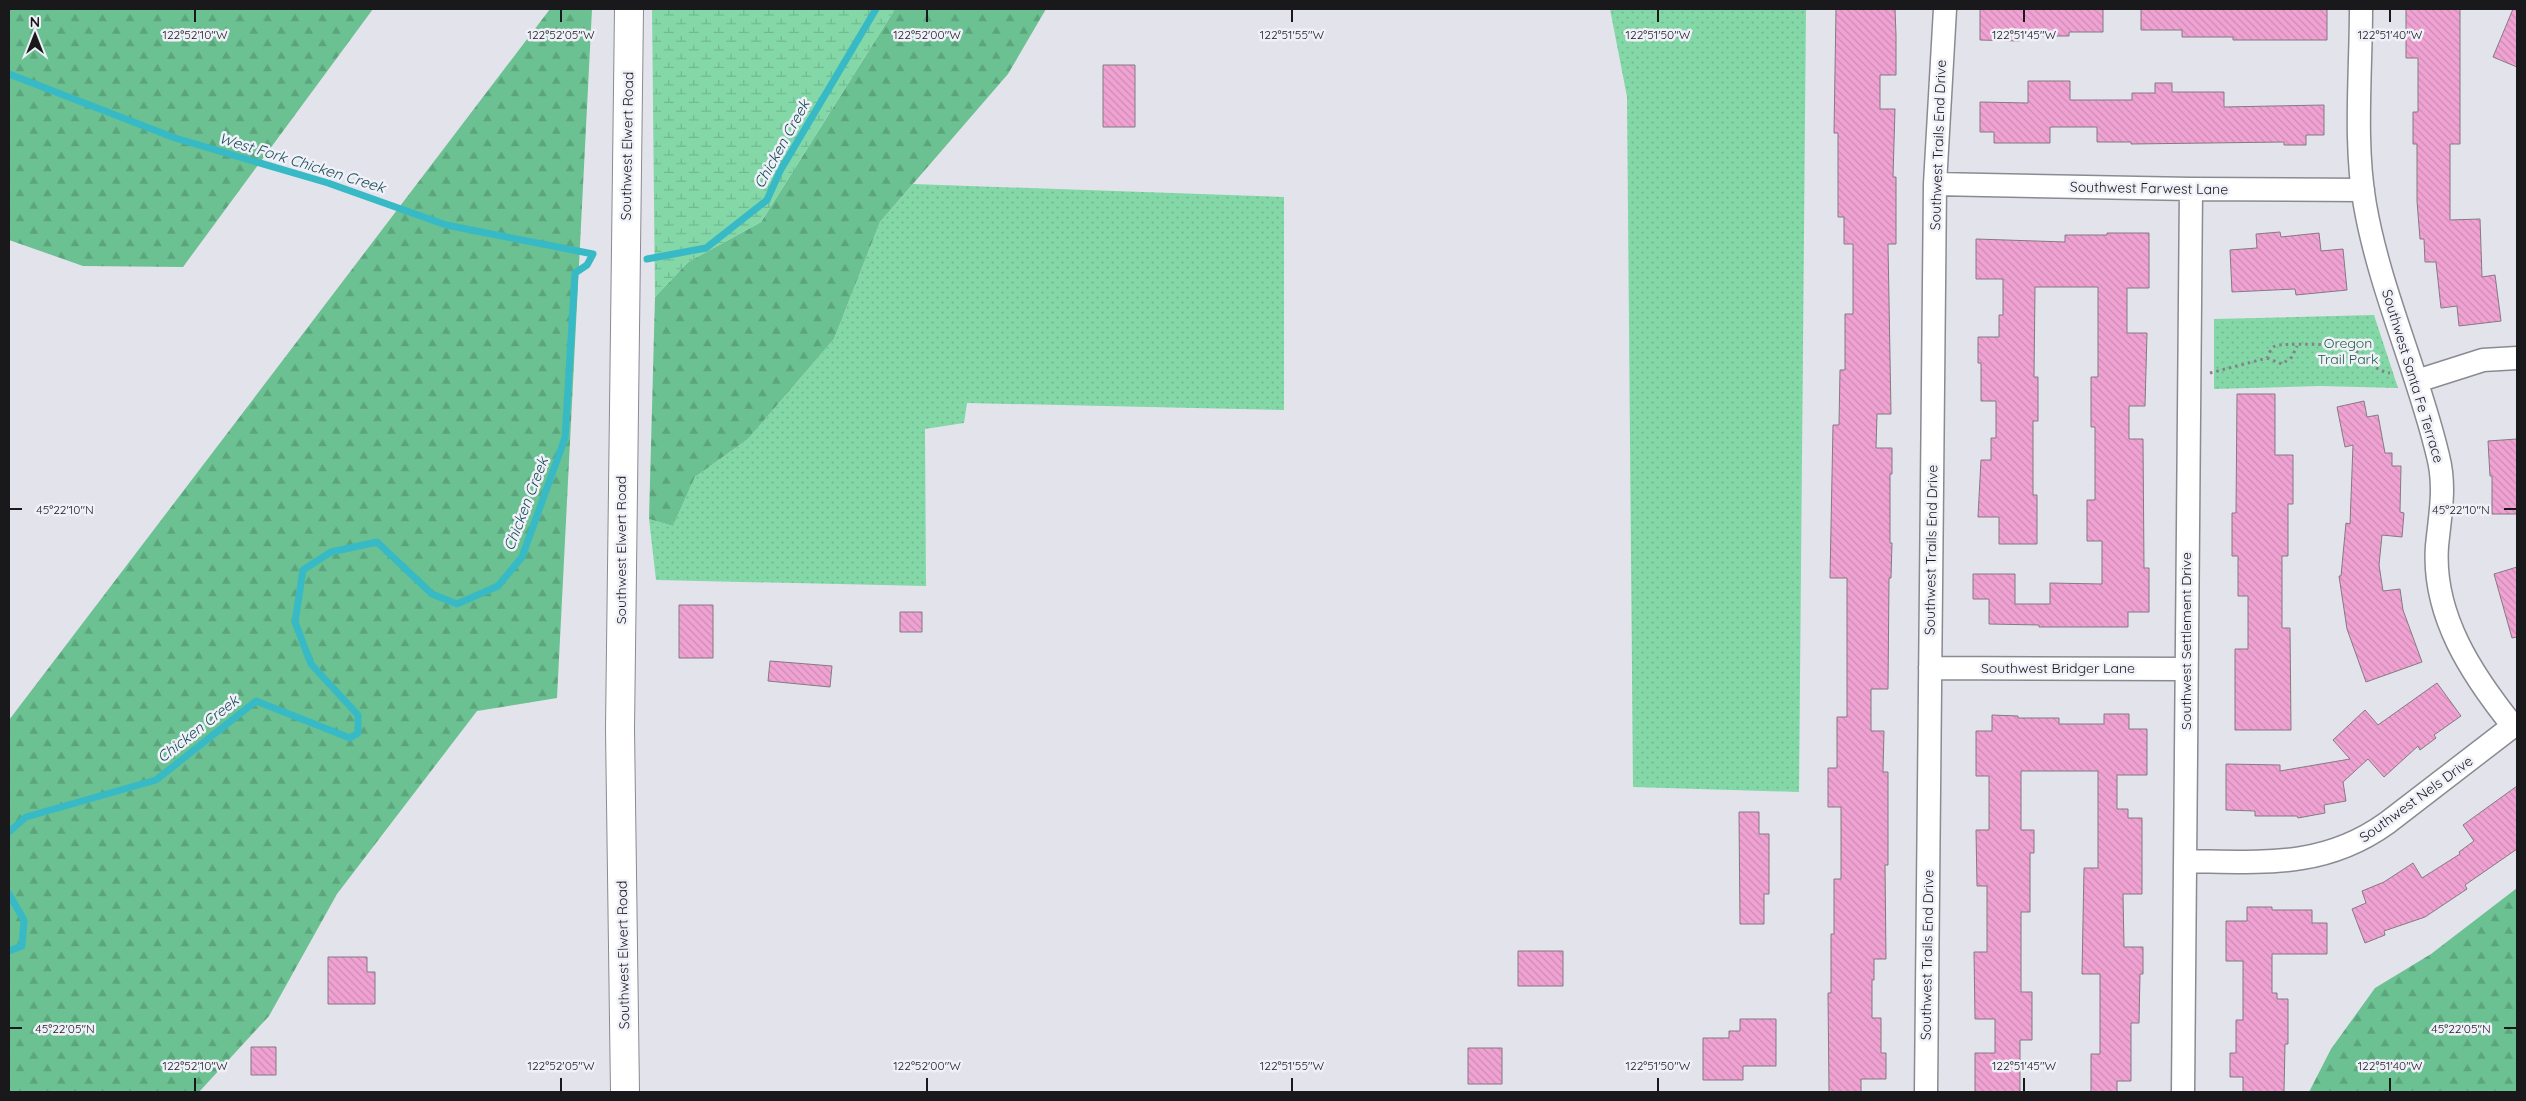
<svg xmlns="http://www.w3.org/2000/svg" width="2526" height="1101" viewBox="0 0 2526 1101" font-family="Quicksand,sans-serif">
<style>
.grass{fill:url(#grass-dots)}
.forest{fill:url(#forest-firs)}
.wetland{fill:url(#wetland-marsh)}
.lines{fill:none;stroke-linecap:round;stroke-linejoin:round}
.stream{stroke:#38bac6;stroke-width:7}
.building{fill:url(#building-back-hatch);stroke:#847b80}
.street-casing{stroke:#8a8a92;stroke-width:25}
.secondary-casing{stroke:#8a8a92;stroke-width:30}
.path{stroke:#828288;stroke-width:3;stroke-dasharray:2.5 4;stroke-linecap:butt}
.street{stroke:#fff;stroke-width:22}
.secondary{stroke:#fff;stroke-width:28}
.ticks{fill:none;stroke:#19191c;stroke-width:2}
.labels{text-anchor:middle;stroke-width:5;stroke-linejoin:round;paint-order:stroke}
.street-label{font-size:14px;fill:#19191c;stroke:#f0f0f9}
.park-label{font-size:14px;fill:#1d5d3d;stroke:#f0f0f9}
.water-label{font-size:15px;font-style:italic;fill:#184e53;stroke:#f0f0f9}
.ticks-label{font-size:12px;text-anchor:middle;fill:#19191c;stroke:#f0f0f9;stroke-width:5;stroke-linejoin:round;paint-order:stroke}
</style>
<defs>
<pattern id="grass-dots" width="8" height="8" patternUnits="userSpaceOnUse" patternTransform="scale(1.25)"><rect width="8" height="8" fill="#84d8a8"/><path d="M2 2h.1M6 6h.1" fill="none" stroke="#71b990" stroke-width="1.8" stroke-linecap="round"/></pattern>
<pattern id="forest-firs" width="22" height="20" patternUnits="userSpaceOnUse" patternTransform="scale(1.25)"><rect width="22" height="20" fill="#6bc191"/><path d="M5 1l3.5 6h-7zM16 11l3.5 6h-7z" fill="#5ca57c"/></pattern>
<pattern id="wetland-marsh" width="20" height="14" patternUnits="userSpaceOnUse" patternTransform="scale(1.25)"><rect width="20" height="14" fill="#84d8a8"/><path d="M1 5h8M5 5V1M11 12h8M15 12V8" fill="none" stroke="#71b990"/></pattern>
<pattern id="building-back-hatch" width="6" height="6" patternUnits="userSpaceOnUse" patternTransform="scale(1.25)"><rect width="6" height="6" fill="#f0a2d3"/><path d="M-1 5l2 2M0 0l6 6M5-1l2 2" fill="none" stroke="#cd8bb5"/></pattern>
</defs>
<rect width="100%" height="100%" fill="#e3e3ec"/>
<path class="grass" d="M 1610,9 L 1806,9 L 1799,792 L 1633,787 L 1627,97 Z
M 913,184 L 1284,197 L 1284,410 L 967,403 L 964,423 L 925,429 L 926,586 L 656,580 L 649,519 L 673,526 L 695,477 L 748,439 L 834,339 L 880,222 Z
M 2374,315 L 2398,388 L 2320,386 L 2214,389 L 2214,319 Z"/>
<path class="forest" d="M 9,9 L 373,9 L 183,267 L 83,266 L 9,240 Z
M 550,9 L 592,9 L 557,698 L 477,711 L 337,894 L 269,1016 L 199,1092 L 9,1092 L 9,720 Z
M 895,9 L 1046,9 L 1008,74 L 880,222 L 834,339 L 748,439 L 695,477 L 673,526 L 649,519 L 655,297 L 688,262 L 761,222 Z
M 2517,888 L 2517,1092 L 2309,1092 L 2331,1049 L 2375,988 L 2431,954 Z"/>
<path class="wetland" d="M 652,9 L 895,9 L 761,222 L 688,262 L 655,297 Z"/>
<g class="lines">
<path class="stream" d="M 9,74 L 175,138 L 328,183 L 446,225 L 593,254 L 587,265 L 575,273 L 565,438 L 522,557 L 498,586 L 457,604 L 432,594 L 377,542 L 331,552 L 303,570 L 295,622 L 311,664 L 358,715 L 358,733 L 350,738 L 256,701 L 156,780 L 26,817 L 9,832
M 647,259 L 706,248 L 767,200 L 780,171 L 876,9
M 9,894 L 24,920 L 22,946 L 9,951"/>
</g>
<path class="building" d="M 1836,9 L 1895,9 L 1896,35 L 1896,75 L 1880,75 L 1880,109 L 1895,109 L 1893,177 L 1896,177 L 1896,244 L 1888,244 L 1891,414 L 1877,414 L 1876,448 L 1892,448 L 1892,474 L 1890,474 L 1890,543 L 1892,543 L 1891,578 L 1889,578 L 1888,689 L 1871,689 L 1871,731 L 1884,731 L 1883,772 L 1888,772 L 1888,865 L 1885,865 L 1886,959 L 1874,959 L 1874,980 L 1872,980 L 1872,1018 L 1881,1018 L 1881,1053 L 1886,1053 L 1886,1079 L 1861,1079 L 1861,1092 L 1829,1092 L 1828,993 L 1831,993 L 1831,934 L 1834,934 L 1834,879 L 1841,879 L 1841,807 L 1828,807 L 1828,768 L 1837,768 L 1837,717 L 1847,717 L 1847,578 L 1830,578 L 1833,425 L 1839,425 L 1840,370 L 1845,370 L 1845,314 L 1853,314 L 1853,244 L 1844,244 L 1844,217 L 1838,217 L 1838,133 L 1834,133 Z
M 1980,9 L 2103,9 L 2103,32 L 2069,32 L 2069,36 L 2019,36 L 2019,41 L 1980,40 Z
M 2141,9 L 2327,9 L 2327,40 L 2233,40 L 2233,37 L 2182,37 L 2182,30 L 2141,30 Z
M 2406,9 L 2460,9 L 2460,144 L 2450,144 L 2450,220 L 2480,219 L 2482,277 L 2495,275 L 2501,321 L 2459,326 L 2457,306 L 2441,308 L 2436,262 L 2425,262 L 2424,239 L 2420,239 L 2417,201 L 2417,144 L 2413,144 L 2413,112 L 2418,112 L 2418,58 L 2406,58 Z
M 2513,9 L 2517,9 L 2517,67 L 2493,57 Z
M 1103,65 L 1135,65 L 1135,127 L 1103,127 Z
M 2028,81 L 2070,81 L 2070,100 L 2132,100 L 2132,93 L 2155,93 L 2155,83 L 2172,83 L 2172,92 L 2224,92 L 2224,107 L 2324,105 L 2324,135 L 2306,135 L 2306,145 L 2284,145 L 2284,142 L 2131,144 L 2131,142 L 2097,142 L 2097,127 L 2050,127 L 2050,143 L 1994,143 L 1994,132 L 1980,132 L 1980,102 L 2028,103 Z
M 2280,232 L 2281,237 L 2319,233 L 2321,251 L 2343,249 L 2347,290 L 2296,295 L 2295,289 L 2232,292 L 2230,250 L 2257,248 L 2256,234 Z
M 2107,233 L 2149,233 L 2149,288 L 2127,288 L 2127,333 L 2147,333 L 2145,406 L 2129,406 L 2129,439 L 2143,439 L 2144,568 L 2149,568 L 2149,612 L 2128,612 L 2128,627 L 2039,627 L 2039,625 L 1989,624 L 1989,599 L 1973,599 L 1973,574 L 2015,574 L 2015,604 L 2050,604 L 2050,583 L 2102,584 L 2102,541 L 2087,541 L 2087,500 L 2095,500 L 2095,427 L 2091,427 L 2091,377 L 2098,377 L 2098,287 L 2035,287 L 2034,377 L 2038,377 L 2038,421 L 2033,421 L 2033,495 L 2037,495 L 2037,544 L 1999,544 L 1999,517 L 1978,517 L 1981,460 L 1991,460 L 1991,438 L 1996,438 L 1996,401 L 1981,401 L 1981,363 L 1978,363 L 1978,337 L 1999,337 L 1999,315 L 2003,315 L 2003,279 L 1976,279 L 1976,239 L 2065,242 L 2065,235 L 2107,235 Z
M 2237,394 L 2275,394 L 2275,455 L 2293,455 L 2293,504 L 2288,504 L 2288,556 L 2282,556 L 2282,628 L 2290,628 L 2291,730 L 2235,730 L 2235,649 L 2248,649 L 2248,596 L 2238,596 L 2238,556 L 2232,556 L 2232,513 L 2236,513 Z
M 2364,401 L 2367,417 L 2378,415 L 2385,453 L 2392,453 L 2392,466 L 2401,466 L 2400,512 L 2404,513 L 2402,537 L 2382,535 L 2379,565 L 2383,591 L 2400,589 L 2403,610 L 2422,662 L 2366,682 L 2347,629 L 2339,576 L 2341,576 L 2346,523 L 2350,524 L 2353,445 L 2345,447 L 2337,407 Z
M 2517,439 L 2517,514 L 2492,514 L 2492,476 L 2490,476 L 2488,441 Z
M 2517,567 L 2517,637 L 2512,638 L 2494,574 Z
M 679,605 L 713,605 L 713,658 L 679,658 Z
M 900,612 L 922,612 L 922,632 L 900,632 Z
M 770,661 L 832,666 L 830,687 L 768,681 Z
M 2437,683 L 2461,716 L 2434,735 L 2436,738 L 2420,750 L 2418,746 L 2384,777 L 2368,759 L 2343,782 L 2346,801 L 2324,805 L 2325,813 L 2298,818 L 2297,816 L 2255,816 L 2255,811 L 2226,810 L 2226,764 L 2280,765 L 2280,771 L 2350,759 L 2333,740 L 2365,710 L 2378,725 Z
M 2104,714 L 2129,714 L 2129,729 L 2147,729 L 2147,775 L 2117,775 L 2117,809 L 2128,809 L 2128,818 L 2142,818 L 2142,894 L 2123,894 L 2124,947 L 2143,947 L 2143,974 L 2140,974 L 2139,1023 L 2131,1023 L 2131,1081 L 2117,1081 L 2117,1092 L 2091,1092 L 2091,1054 L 2100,1054 L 2100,974 L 2082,974 L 2084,868 L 2098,868 L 2098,771 L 2021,771 L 2021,830 L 2034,830 L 2034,853 L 2030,853 L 2030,912 L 2021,912 L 2021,992 L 2032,992 L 2032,1040 L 2020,1040 L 2020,1092 L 1975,1092 L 1975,1053 L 1995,1053 L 1995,1019 L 1975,1019 L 1974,952 L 1987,952 L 1987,886 L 1977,886 L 1976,830 L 1989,830 L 1989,776 L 1976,776 L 1976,731 L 1992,731 L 1992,715 L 2018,716 L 2018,718 L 2059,718 L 2059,724 L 2104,724 Z
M 2517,786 L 2517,849 L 2465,885 L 2467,889 L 2425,917 L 2384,931 L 2385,935 L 2365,943 L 2352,909 L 2366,903 L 2362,891 L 2384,882 L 2413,863 L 2422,878 L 2460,854 L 2459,852 L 2474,841 L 2463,825 Z
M 1739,812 L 1759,812 L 1759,834 L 1769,834 L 1769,894 L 1764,894 L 1764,924 L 1740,924 Z
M 2247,907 L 2272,907 L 2272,910 L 2312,910 L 2312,923 L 2327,923 L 2327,954 L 2272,954 L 2272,993 L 2277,993 L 2277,999 L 2288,999 L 2288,1044 L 2285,1044 L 2284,1092 L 2243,1092 L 2243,1077 L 2230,1077 L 2230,1053 L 2236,1053 L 2236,1020 L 2243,1020 L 2243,961 L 2226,961 L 2226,921 L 2247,921 Z
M 1518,951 L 1563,951 L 1563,986 L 1518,986 Z
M 328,957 L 367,957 L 367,972 L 375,972 L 375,1004 L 328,1004 Z
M 1740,1019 L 1776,1019 L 1776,1066 L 1743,1066 L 1743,1080 L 1703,1080 L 1703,1038 L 1729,1038 L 1729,1031 L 1740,1031 Z
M 251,1047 L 276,1047 L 276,1075 L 251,1075 Z
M 1468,1048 L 1502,1048 L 1502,1084 L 1468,1084 Z"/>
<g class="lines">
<g class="street-casing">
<path id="street" d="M 2361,9 C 2361,72 2354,143 2365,205 C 2380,291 2418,371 2438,456 C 2446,487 2440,515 2437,546 C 2432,615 2472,675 2513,726
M 1935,184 L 2191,189 L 2363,190
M 2417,381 L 2483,360 L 2517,358
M 1930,668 L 2185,669
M 2186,861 C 2261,862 2323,869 2387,823 L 2517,723
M 1926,1092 L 1935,184 L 1945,9
M 2183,1092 L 2191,189"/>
</g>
<g class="secondary-casing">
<path id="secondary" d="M 625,1092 L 620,729 L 629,9"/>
</g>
<path class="path" d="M 2267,358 L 2282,364 L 2292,357 L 2297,346
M 2210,373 L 2267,358 C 2269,354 2271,348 2275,346 C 2280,343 2341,344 2348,347 C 2364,354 2371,370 2390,373"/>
<use href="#street" class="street"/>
<use href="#secondary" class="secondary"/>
</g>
<path class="ticks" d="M 195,10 L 195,22M 561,10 L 561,22M 927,10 L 927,22M 1292,10 L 1292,22M 1658,10 L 1658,22M 2024,10 L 2024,22M 2390,10 L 2390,22M 10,509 L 22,509M 2504,509 L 2516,509M 10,1028 L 22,1028M 2504,1028 L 2516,1028M 195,1078 L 195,1091M 561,1078 L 561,1091M 927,1078 L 927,1091M 1292,1078 L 1292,1091M 1658,1078 L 1658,1091M 2024,1078 L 2024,1091M 2390,1078 L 2390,1091"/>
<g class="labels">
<g class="street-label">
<text transform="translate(1938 145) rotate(-88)" y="5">Southwest Trails End Drive</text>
<text transform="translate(627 146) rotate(-89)" y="5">Southwest Elwert Road</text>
<text transform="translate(2149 188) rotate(1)" y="5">Southwest Farwest Lane</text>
<text transform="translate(2413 376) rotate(73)" y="5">Southwest Santa Fe Terrace</text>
<text transform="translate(621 550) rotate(-90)" y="5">Southwest Elwert Road</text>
<text transform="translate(1931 550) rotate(-89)" y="5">Southwest Trails End Drive</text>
<text transform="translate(2186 641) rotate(-90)" y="5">Southwest Settlement Drive</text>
<text x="2058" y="673">Southwest Bridger Lane</text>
<text transform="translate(2416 799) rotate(-36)" y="5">Southwest Nels Drive</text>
<text transform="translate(623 955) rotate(-91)" y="5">Southwest Elwert Road</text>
<text transform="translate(1927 955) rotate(-89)" y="5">Southwest Trails End Drive</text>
</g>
<g class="park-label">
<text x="2348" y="348">Oregon<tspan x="2348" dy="16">Trail Park</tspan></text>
</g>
<g class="water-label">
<text transform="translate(782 144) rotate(-61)" y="5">Chicken Creek</text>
<text transform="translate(302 163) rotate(17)" y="5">West Fork Chicken Creek</text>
<text transform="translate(526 504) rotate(-69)" y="5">Chicken Creek</text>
<text transform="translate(198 729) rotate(-38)" y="5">Chicken Creek</text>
</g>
</g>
<g class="ticks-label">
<text x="195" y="39">122°52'10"W</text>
<text x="561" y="39">122°52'05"W</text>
<text x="927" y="39">122°52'00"W</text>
<text x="1292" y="39">122°51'55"W</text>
<text x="1658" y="39">122°51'50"W</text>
<text x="2024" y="39">122°51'45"W</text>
<text x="2390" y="39">122°51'40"W</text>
<text x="65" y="514">45°22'10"N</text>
<text x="2461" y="514">45°22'10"N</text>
<text x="65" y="1033">45°22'05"N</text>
<text x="2461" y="1033">45°22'05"N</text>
<text x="195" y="1070">122°52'10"W</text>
<text x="561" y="1070">122°52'05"W</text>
<text x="927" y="1070">122°52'00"W</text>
<text x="1292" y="1070">122°51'55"W</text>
<text x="1658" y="1070">122°51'50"W</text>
<text x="2024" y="1070">122°51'45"W</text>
<text x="2390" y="1070">122°51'40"W</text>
</g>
<rect width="2526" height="1101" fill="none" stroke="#19191c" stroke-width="20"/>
<g transform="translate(35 35)" stroke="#f0f0f9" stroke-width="4" paint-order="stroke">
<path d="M0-4L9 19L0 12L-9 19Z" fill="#19191c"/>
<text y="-8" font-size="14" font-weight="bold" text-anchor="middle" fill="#19191c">N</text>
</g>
</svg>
